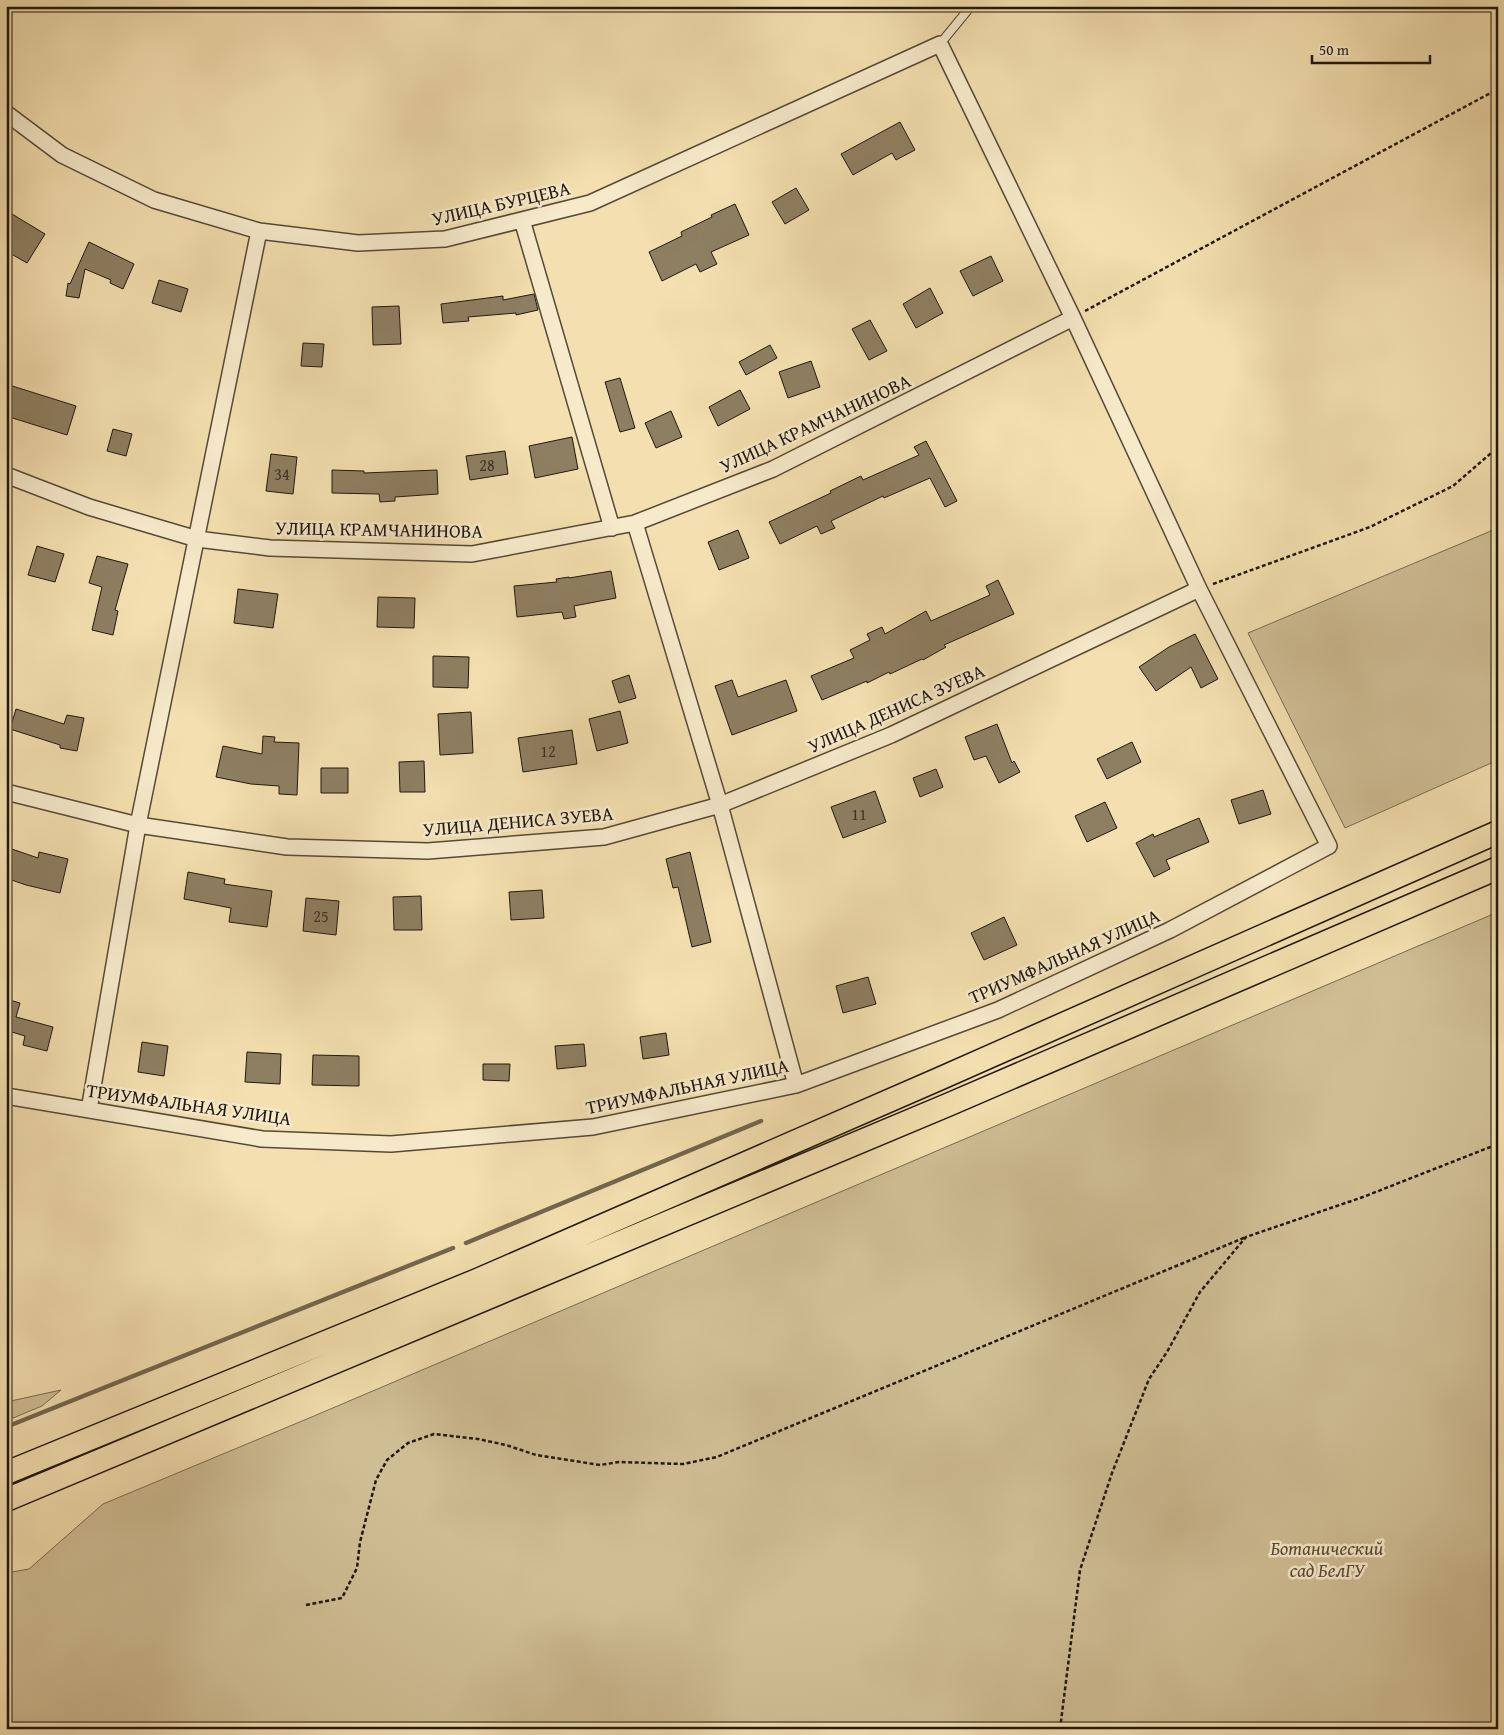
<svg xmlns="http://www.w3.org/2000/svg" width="1504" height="1735" viewBox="0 0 1504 1735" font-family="'Gentium Book Plus',serif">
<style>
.green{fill:#cfbd94;stroke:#786a52}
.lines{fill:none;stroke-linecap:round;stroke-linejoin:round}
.stream{stroke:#73664f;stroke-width:4.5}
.building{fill:#8e7f62;stroke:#20170f}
.service-casing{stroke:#554937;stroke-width:10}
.minor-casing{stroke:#554937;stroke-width:18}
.primary-casing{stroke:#20170f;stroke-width:25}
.path{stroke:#20170f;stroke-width:2.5;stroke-dasharray:4 2.5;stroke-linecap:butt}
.service{stroke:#f7eacb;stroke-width:8}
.minor{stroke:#f7eacb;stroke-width:15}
.primary{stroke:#f3dfaf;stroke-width:22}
.labels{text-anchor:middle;stroke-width:5;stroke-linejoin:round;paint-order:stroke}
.number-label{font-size:16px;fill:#3c3124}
.street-label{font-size:19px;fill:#20170f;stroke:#f7eacb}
.park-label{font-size:19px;font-style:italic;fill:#554937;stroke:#f7eacb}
</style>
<rect width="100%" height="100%" fill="#f3dfaf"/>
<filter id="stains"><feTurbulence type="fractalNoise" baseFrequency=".004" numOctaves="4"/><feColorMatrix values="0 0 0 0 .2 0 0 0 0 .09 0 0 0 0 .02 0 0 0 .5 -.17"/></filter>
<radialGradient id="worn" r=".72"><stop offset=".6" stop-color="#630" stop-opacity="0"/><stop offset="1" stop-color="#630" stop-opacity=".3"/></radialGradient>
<path class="green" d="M 1498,528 L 1498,760 L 1345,828 L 1248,633 Z
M 1498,912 L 1498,1729 L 6,1729 L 6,1573 L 29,1569 L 103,1504 L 314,1416 Z
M 61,1390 L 42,1406 L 6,1421 L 6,1402 Z"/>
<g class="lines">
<path class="stream" d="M 466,1243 L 761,1121
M 6,1427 L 453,1248"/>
</g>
<path class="building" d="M 900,122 L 915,150 L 896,160 L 892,153 L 853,175 L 841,154 Z
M 796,188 L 809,210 L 785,224 L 772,202 Z
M 735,204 L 749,235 L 711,252 L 717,264 L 700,272 L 696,264 L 662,281 L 649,252 L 682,236 L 681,232 L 712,217 L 711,215 Z
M 12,214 L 45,234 L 27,263 L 6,251 L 6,224 Z
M 89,242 L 134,264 L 123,289 L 110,283 L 111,280 L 85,269 L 79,298 L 66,296 L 68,283 L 70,284 Z
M 991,256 L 1003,281 L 973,296 L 960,271 Z
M 159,280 L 188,289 L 181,312 L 152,303 Z
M 930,288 L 943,313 L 916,328 L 903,304 Z
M 534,294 L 538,310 L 516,315 L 516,313 L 468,317 L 469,321 L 443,323 L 441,304 L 503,296 L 503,300 Z
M 399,306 L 401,344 L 373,345 L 372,307 Z
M 870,320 L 887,351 L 869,360 L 852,329 Z
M 303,343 L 324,344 L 322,367 L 301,366 Z
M 770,345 L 777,358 L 746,375 L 739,362 Z
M 811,361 L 820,387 L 788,398 L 779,372 Z
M 620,378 L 635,428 L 620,432 L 605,382 Z
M 6,384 L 76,406 L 67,435 L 6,416 Z
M 740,390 L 750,409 L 718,426 L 709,407 Z
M 671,411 L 682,437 L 656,448 L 645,423 Z
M 113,429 L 132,434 L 126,456 L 107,451 Z
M 572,437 L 578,469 L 535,478 L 529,446 Z
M 926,441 L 957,501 L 945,507 L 930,478 L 884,498 L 883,496 L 831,521 L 835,528 L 821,534 L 817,526 L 780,544 L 769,522 L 831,493 L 830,491 L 861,476 L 863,480 L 919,455 L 914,447 Z
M 505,451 L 508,474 L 470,480 L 466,456 Z
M 271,454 L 297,457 L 293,494 L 266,491 Z
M 332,470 L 364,471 L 364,473 L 437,470 L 438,494 L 395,497 L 395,501 L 380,502 L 379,494 L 332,493 Z
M 738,530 L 749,558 L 719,570 L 708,542 Z
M 37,546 L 64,554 L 55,582 L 28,575 Z
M 97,556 L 128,564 L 115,610 L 118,611 L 113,635 L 92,630 L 102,587 L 89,583 Z
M 611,571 L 616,598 L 574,606 L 576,617 L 564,619 L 562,612 L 517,617 L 514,586 L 557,582 L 556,579 L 569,577 L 569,578 Z
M 998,580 L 1014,614 L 944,645 L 946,647 L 923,660 L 922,659 L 890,674 L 889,672 L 867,683 L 867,681 L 822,700 L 811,676 L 854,658 L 850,650 L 870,640 L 867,634 L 882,627 L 885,634 L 926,611 L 931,621 L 990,595 L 986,586 Z
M 238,589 L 278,594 L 273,628 L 234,623 Z
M 378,597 L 415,598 L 414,628 L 377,627 Z
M 1195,634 L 1218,679 L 1201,688 L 1191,667 L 1156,691 L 1139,667 L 1169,647 Z
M 433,656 L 469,657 L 468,688 L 433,687 Z
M 629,675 L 636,698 L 619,703 L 612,681 Z
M 732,680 L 738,697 L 786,680 L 797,711 L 732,735 L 715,686 Z
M 16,709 L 64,724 L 67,715 L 84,718 L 77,751 L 60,748 L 60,745 L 10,729 Z
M 620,711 L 628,743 L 597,751 L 589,719 Z
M 471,712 L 473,753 L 440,755 L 438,714 Z
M 997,724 L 1012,763 L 1014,761 L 1020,772 L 999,783 L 986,756 L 974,760 L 965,737 Z
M 572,730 L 577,764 L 523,772 L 518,738 Z
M 263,736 L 275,737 L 274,742 L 299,743 L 297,795 L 279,794 L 279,786 L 251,784 L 216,777 L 223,746 L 262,754 Z
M 1132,742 L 1141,762 L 1107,779 L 1097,759 Z
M 424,761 L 425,792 L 400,792 L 399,762 Z
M 321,768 L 348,768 L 348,793 L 321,793 Z
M 936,769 L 943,787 L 920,797 L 913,778 Z
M 1263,790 L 1271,814 L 1239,824 L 1231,800 Z
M 875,791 L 886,822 L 843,838 L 831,807 Z
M 1105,802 L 1117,828 L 1087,842 L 1075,816 Z
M 1199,818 L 1209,842 L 1166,860 L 1170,869 L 1154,877 L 1136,843 L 1153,834 L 1154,837 Z
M 6,847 L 38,858 L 39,852 L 68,859 L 60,893 L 26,885 L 6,878 Z
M 690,852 L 711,942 L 692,947 L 678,887 L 673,888 L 666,859 Z
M 188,872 L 225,879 L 224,884 L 272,891 L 267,927 L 229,922 L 231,908 L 184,899 Z
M 542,890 L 544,918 L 511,920 L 509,892 Z
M 421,896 L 422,930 L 394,930 L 393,897 Z
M 306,898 L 339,901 L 336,935 L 303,931 Z
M 1004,917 L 1017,945 L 984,960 L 971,933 Z
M 868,977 L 876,1004 L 843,1013 L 836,986 Z
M 6,999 L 20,1003 L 16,1017 L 53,1027 L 47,1051 L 23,1045 L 25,1036 L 12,1032 L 10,1040 L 6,1039 Z
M 666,1033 L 669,1055 L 643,1059 L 640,1037 Z
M 142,1042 L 168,1046 L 164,1076 L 138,1072 Z
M 584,1044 L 586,1066 L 557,1069 L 555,1046 Z
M 247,1052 L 281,1054 L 280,1084 L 245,1082 Z
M 313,1055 L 359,1056 L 359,1086 L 312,1085 Z
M 483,1064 L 510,1064 L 509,1081 L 483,1080 Z"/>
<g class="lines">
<g class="service-casing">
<path id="service" d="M 940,44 L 967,11"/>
</g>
<g class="minor-casing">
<path id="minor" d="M 6,113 L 62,155 L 154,200 L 259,231 L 358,243 L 445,239 L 590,203 L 940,44 L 1073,318 L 1199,589 L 1329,846 L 1170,930 L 998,1010 L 796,1085 L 593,1127 L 391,1144 L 262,1139 L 6,1096
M 522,220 L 612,528
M 6,475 L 89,507 L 197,539 L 270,548 L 472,554 L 635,523 L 773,469 L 1073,318
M 635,523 L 720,805 L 796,1085
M 6,792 L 138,825 L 287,847 L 428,851 L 604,837 L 720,805 L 891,735 L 1199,589
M 89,1110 L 138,825 L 259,231"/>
</g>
<g class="primary-casing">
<path id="primary" d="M 6,1473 L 475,1281 L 939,1079 L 1498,832
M 6,1500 L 950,1104 L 1498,868"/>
</g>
<path class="path" d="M 1085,311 L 1498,89
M 1213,584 L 1370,527 L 1453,486 L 1498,447
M 306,1605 L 342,1598 L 357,1568 L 360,1542 L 376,1480 L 387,1460 L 408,1443 L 434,1434 L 478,1439 L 506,1445 L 536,1455 L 600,1465 L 619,1462 L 683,1464 L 717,1457 L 1246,1237
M 1060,1729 L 1080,1570 L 1112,1473 L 1149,1379 L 1167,1352 L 1200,1292 L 1246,1237 L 1363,1197 L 1498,1144"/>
<use href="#service" class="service"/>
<use href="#minor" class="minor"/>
<use href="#primary" class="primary"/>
</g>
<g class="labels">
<g class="number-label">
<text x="487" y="471">28</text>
<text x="282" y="480">34</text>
<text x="548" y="757">12</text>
<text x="859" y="820">11</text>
<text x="321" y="922">25</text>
</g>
<g class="street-label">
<text transform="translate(501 203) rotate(-13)" y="7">УЛИЦА БУРЦЕВА</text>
<text transform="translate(815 423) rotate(-25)" y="7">УЛИЦА КРАМЧАНИНОВА</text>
<text transform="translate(379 529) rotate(1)" y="7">УЛИЦА КРАМЧАНИНОВА</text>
<text transform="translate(896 708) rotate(-24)" y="7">УЛИЦА ДЕНИСА ЗУЕВА</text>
<text transform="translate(518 821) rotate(-5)" y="7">УЛИЦА ДЕНИСА ЗУЕВА</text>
<text transform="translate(1064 956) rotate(-24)" y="7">ТРИУМФАЛЬНАЯ УЛИЦА</text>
<text transform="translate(687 1086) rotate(-12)" y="7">ТРИУМФАЛЬНАЯ УЛИЦА</text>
<text transform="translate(189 1104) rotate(8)" y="7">ТРИУМФАЛЬНАЯ УЛИЦА</text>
</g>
<g class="park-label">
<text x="1327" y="1555">Ботанический<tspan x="1327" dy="22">сад БелГУ</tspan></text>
</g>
</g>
<rect width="1504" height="1735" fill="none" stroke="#f3dfaf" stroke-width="25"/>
<rect x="8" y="8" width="1489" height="1720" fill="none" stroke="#20170f" stroke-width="2.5"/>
<rect x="12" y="12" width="1479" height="1710" fill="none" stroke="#20170f"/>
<path d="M1312 55v8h118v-8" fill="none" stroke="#20170f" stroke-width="2.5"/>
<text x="1319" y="55" font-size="15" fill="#20170f" stroke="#f7eacb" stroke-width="4" paint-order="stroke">50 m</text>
<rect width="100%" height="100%" filter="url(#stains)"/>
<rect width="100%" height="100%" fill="url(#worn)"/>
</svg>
